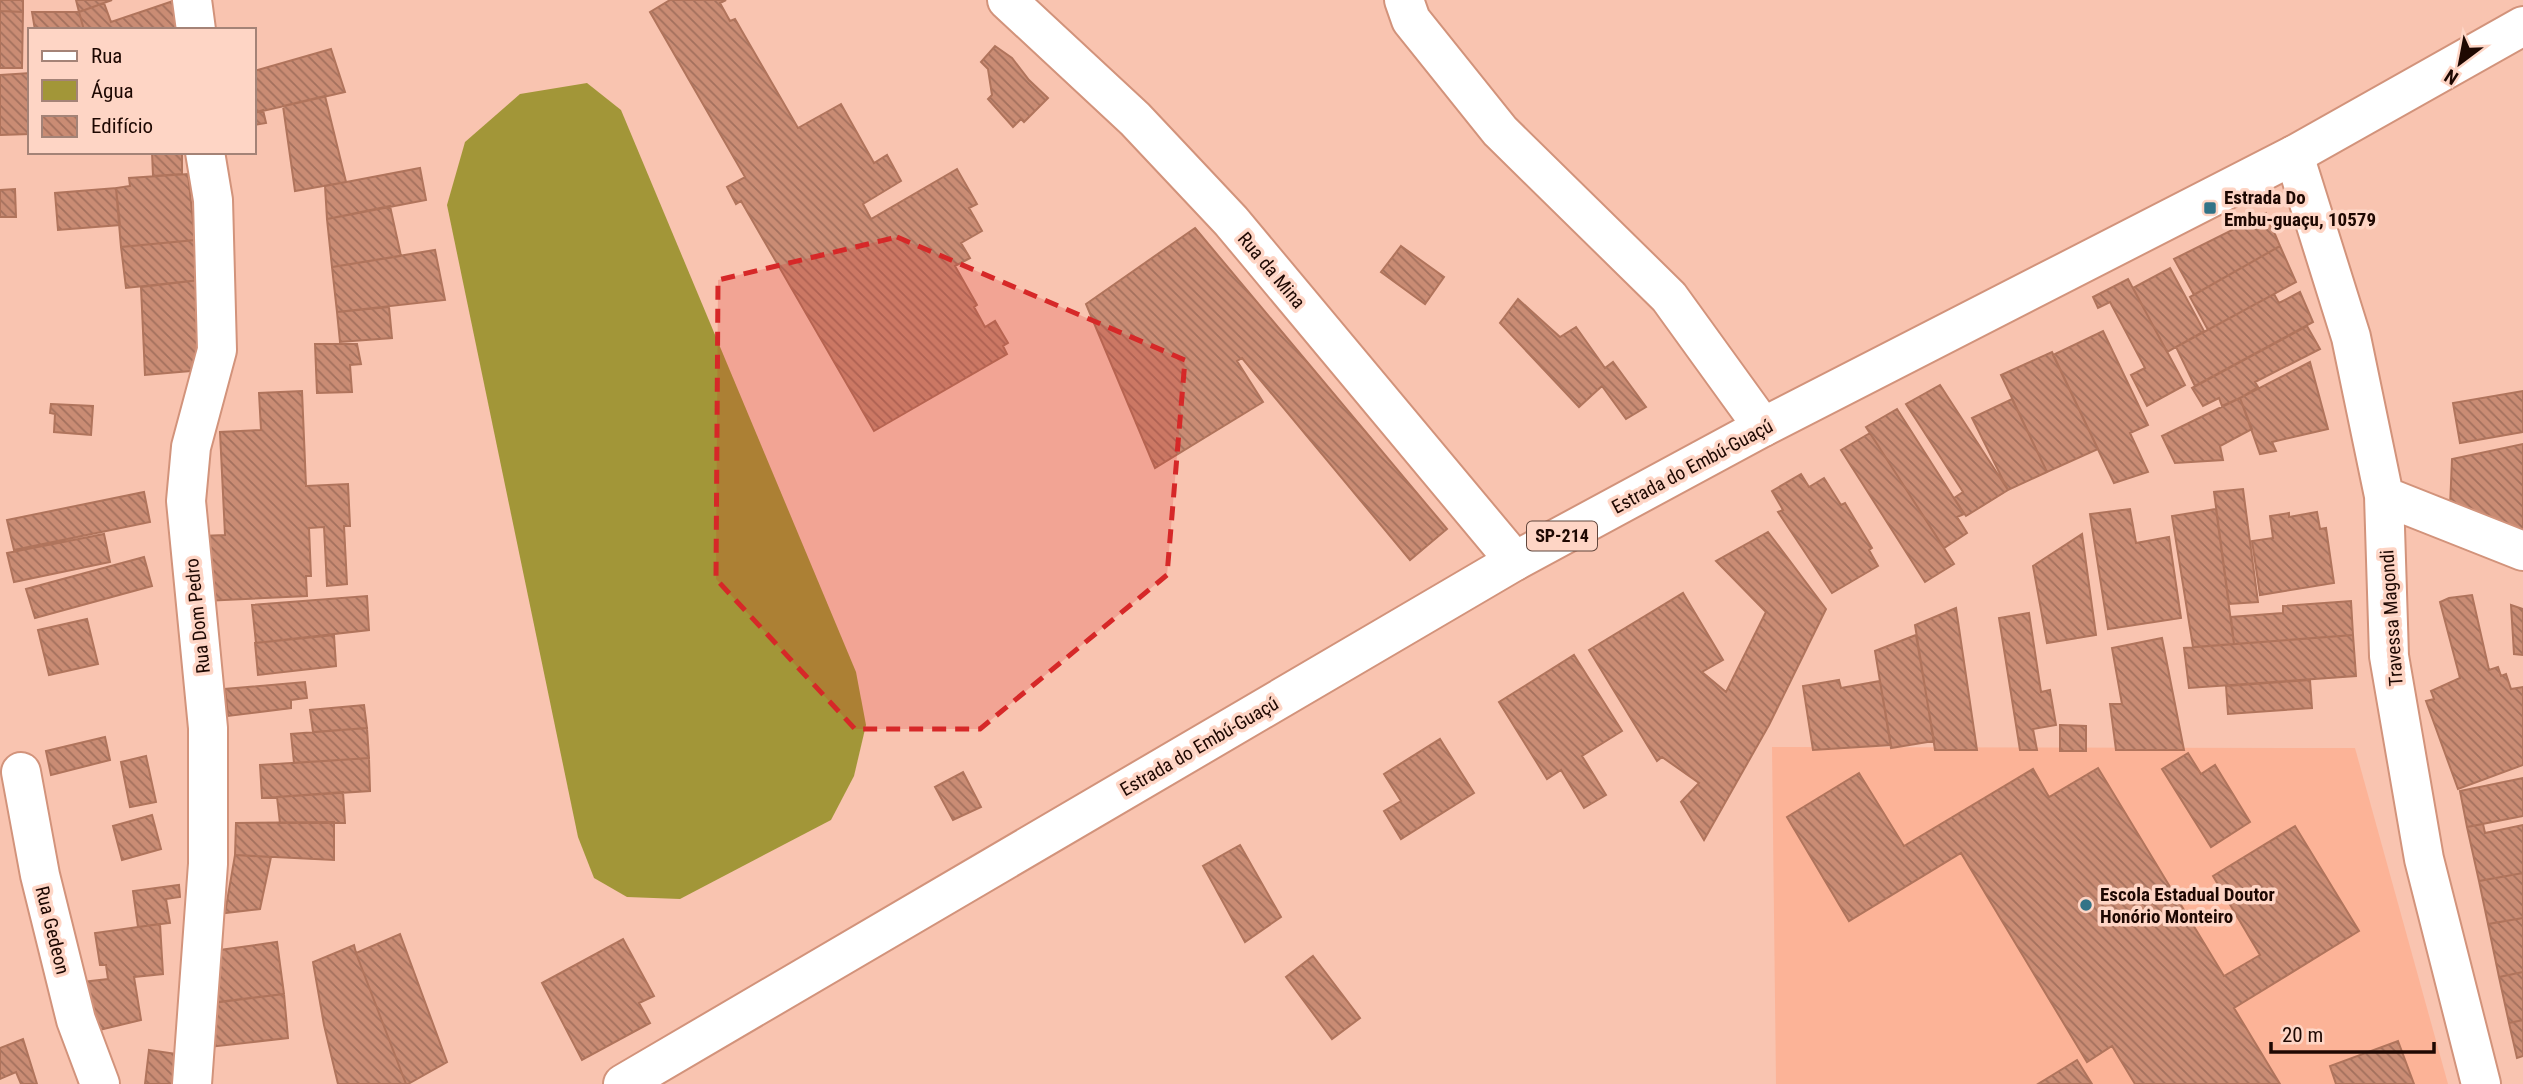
<svg xmlns="http://www.w3.org/2000/svg" width="2523" height="1084" viewBox="0 0 2523 1084" font-family="'Roboto Condensed',sans-serif">
<style>
.built{fill:#fcb397}
.water{fill:#a29638}
.building{fill:url(#building-back-hatch);stroke:#b0745c;stroke-width:2}
.lines{fill:none;stroke-linecap:round;stroke-linejoin:round}
.minor-casing{stroke:#d2937b;stroke-width:42}
.primary-casing{stroke:#d2937b;stroke-width:42}
.minor{stroke:#fff;stroke-width:38}
.primary{stroke:#fff;stroke-width:38}
.marked{fill:#d62828;fill-opacity:0.2;stroke:#d62828;stroke-width:5;stroke-dasharray:14 9;stroke-linejoin:round}
.poi-dot{fill:#337387;stroke:#fed5c5;stroke-width:2.5}
.labels{text-anchor:middle;stroke-width:7;stroke-linejoin:round;paint-order:stroke}
.shield{fill:#fed5c5;stroke:#61463c;stroke-width:2}
.shield-label{font-size:18px;font-weight:bold;fill:#1e0802}
.poi-label{font-size:19px;font-weight:bold;fill:#1e0802;stroke:#fed5c5;text-anchor:start}
.street-label{font-size:19px;fill:#1e0802;stroke:#fed5c5}
</style>
<defs>
<pattern id="building-back-hatch" width="6" height="6" patternUnits="userSpaceOnUse" patternTransform="scale(1.75)"><rect width="6" height="6" fill="#ca8c74"/><path d="M-1 5l2 2M0 0l6 6M5-1l2 2" fill="none" stroke="#a3705d"/></pattern>
</defs>
<rect width="100%" height="100%" fill="#f9c4b0"/>
<path class="built" d="M 1772,747 L 2355,748 L 2448,1084 L 1776,1084 Z"/>
<path class="water" d="M 587,83 L 621,110 L 856,672 L 866,725 L 854,776 L 831,820 L 680,899 L 627,897 L 594,878 L 578,837 L 447,205 L 465,142 L 520,94 Z"/>
<path class="building" d="M 0,0 L 23,0 L 23,12 L 0,11 Z
M 76,0 L 112,0 L 79,12 Z
M 176,0 L 186,30 L 84,30 L 79,12 L 104,3 L 111,22 Z
M 670,0 L 726,0 L 720,3 L 730,21 L 735,19 L 798,128 L 841,104 L 874,163 L 887,155 L 901,181 L 863,204 L 871,219 L 957,169 L 977,204 L 969,208 L 982,231 L 961,243 L 970,258 L 955,266 L 977,305 L 974,307 L 985,327 L 995,321 L 1008,343 L 1003,346 L 1007,354 L 874,431 L 741,201 L 736,204 L 727,187 L 745,177 L 650,12 Z
M 0,11 L 23,12 L 22,68 L 0,68 Z
M 32,12 L 79,12 L 84,30 L 35,30 Z
M 995,46 L 1012,58 L 1029,80 L 1048,98 L 1024,122 L 1021,119 L 1013,127 L 988,99 L 992,95 L 988,69 L 981,62 Z
M 331,49 L 345,92 L 254,113 L 254,71 Z
M 30,73 L 30,134 L 0,135 L 0,75 Z
M 325,96 L 346,182 L 295,191 L 283,106 Z
M 263,110 L 266,123 L 254,125 L 254,113 Z
M 152,152 L 182,152 L 182,174 L 153,176 Z
M 420,168 L 426,200 L 327,219 L 325,186 Z
M 188,174 L 195,240 L 121,247 L 116,188 L 130,186 L 129,178 Z
M 116,188 L 120,225 L 58,230 L 55,193 Z
M 15,189 L 16,217 L 0,217 L 0,190 Z
M 390,206 L 401,256 L 332,267 L 327,219 Z
M 2266,213 L 2280,246 L 2194,295 L 2174,259 Z
M 1195,228 L 1447,529 L 1410,560 L 1242,358 L 1237,361 L 1263,402 L 1155,468 L 1086,304 Z
M 195,240 L 200,280 L 126,288 L 121,247 Z
M 1401,246 L 1444,277 L 1425,304 L 1381,272 Z
M 2280,246 L 2296,282 L 2208,330 L 2190,297 Z
M 435,250 L 445,300 L 337,312 L 332,267 Z
M 2170,268 L 2204,331 L 2167,352 L 2133,288 Z
M 2128,279 L 2185,385 L 2147,406 L 2131,375 L 2145,368 L 2110,302 L 2098,308 L 2093,297 Z
M 200,280 L 202,370 L 145,375 L 141,287 Z
M 2300,292 L 2313,322 L 2195,386 L 2176,347 L 2274,294 L 2279,303 Z
M 1518,299 L 1560,337 L 1576,327 L 1605,368 L 1613,362 L 1646,407 L 1626,419 L 1602,386 L 1579,407 L 1500,323 Z
M 389,307 L 392,338 L 340,342 L 337,312 Z
M 2307,326 L 2320,349 L 2255,382 L 2258,387 L 2240,398 L 2222,406 L 2219,398 L 2203,406 L 2192,388 Z
M 2103,331 L 2148,425 L 2130,433 L 2148,472 L 2114,483 L 2053,355 Z
M 315,344 L 357,344 L 361,364 L 350,365 L 352,392 L 317,393 Z
M 2052,352 L 2098,449 L 2047,472 L 2001,375 Z
M 2310,362 L 2328,429 L 2272,442 L 2276,451 L 2260,454 L 2240,398 Z
M 1940,385 L 2008,490 L 1966,516 L 1954,498 L 1963,492 L 1906,404 Z
M 302,391 L 306,486 L 348,484 L 350,526 L 344,526 L 347,584 L 327,586 L 324,527 L 309,528 L 311,576 L 306,576 L 307,596 L 204,601 L 202,536 L 225,535 L 220,432 L 261,430 L 259,393 Z
M 2523,391 L 2523,432 L 2460,443 L 2453,403 Z
M 2240,398 L 2252,429 L 2220,446 L 2223,460 L 2175,463 L 2162,436 Z
M 2012,399 L 2047,472 L 2008,490 L 1972,418 Z
M 51,404 L 93,406 L 91,435 L 54,432 L 55,414 L 50,413 Z
M 1897,409 L 1964,514 L 1957,517 L 1967,533 L 1944,548 L 1866,427 Z
M 1870,433 L 1954,564 L 1925,582 L 1841,450 Z
M 2523,444 L 2523,536 L 2450,507 L 2452,459 Z
M 1801,474 L 1809,487 L 1824,478 L 1841,505 L 1845,503 L 1872,548 L 1869,550 L 1878,566 L 1832,593 L 1778,512 L 1783,510 L 1772,491 Z
M 2243,489 L 2258,602 L 2229,604 L 2214,492 Z
M 144,492 L 150,522 L 14,550 L 7,520 Z
M 2130,509 L 2136,543 L 2169,537 L 2181,618 L 2108,629 L 2090,514 Z
M 2216,509 L 2234,644 L 2193,647 L 2172,516 Z
M 2317,512 L 2320,529 L 2326,528 L 2334,583 L 2260,595 L 2252,541 L 2273,538 L 2270,516 L 2289,513 L 2289,517 Z
M 1768,532 L 1826,609 L 1769,725 L 1704,840 L 1681,802 L 1699,783 L 1662,757 L 1657,761 L 1589,650 L 1683,593 L 1723,660 L 1702,672 L 1726,692 L 1766,612 L 1716,561 Z
M 104,534 L 110,562 L 14,582 L 7,553 Z
M 2082,534 L 2096,635 L 2047,643 L 2033,566 Z
M 144,557 L 152,586 L 35,618 L 26,589 Z
M 2472,595 L 2489,670 L 2498,667 L 2501,676 L 2506,674 L 2511,689 L 2523,687 L 2523,765 L 2458,789 L 2426,701 L 2434,699 L 2431,691 L 2460,678 L 2440,602 L 2449,598 Z
M 367,596 L 369,630 L 256,643 L 252,605 Z
M 2351,601 L 2353,635 L 2234,644 L 2231,617 L 2283,613 L 2283,606 Z
M 2511,605 L 2523,609 L 2523,655 L 2514,654 Z
M 1956,608 L 1977,750 L 1935,750 L 1915,625 Z
M 2029,613 L 2041,692 L 2050,690 L 2056,725 L 2033,729 L 2037,750 L 2020,750 L 1999,618 Z
M 87,619 L 98,664 L 49,675 L 38,630 Z
M 334,635 L 336,666 L 258,675 L 255,643 Z
M 1916,635 L 1934,741 L 1891,748 L 1875,651 Z
M 2353,635 L 2356,676 L 2189,688 L 2184,648 Z
M 2162,638 L 2184,750 L 2116,750 L 2110,704 L 2122,704 L 2112,648 Z
M 1574,655 L 1622,731 L 1582,756 L 1606,795 L 1584,808 L 1561,770 L 1547,779 L 1499,702 Z
M 1839,680 L 1841,688 L 1880,681 L 1891,745 L 1813,750 L 1803,686 Z
M 2310,680 L 2312,708 L 2228,714 L 2226,686 Z
M 305,682 L 307,698 L 291,700 L 291,708 L 228,716 L 225,689 Z
M 364,705 L 367,728 L 313,732 L 310,710 Z
M 2060,725 L 2086,726 L 2086,751 L 2060,751 Z
M 367,728 L 369,758 L 294,763 L 291,734 Z
M 105,737 L 110,760 L 51,775 L 46,751 Z
M 1440,739 L 1474,793 L 1401,839 L 1384,811 L 1401,801 L 1384,774 Z
M 2188,753 L 2201,774 L 2215,765 L 2250,822 L 2211,847 L 2162,769 Z
M 146,756 L 156,802 L 130,807 L 121,762 Z
M 369,758 L 370,791 L 262,798 L 260,765 Z
M 2098,768 L 2224,976 L 2260,955 L 2213,876 L 2295,826 L 2359,931 L 2234,1008 L 2280,1084 L 2135,1084 L 2112,1046 L 2087,1062 L 1961,853 L 1849,921 L 1787,817 L 1859,773 L 1904,846 L 2033,769 L 2049,797 Z
M 963,772 L 981,807 L 953,820 L 935,787 Z
M 2523,778 L 2523,816 L 2467,827 L 2460,791 Z
M 343,792 L 345,823 L 280,823 L 277,797 Z
M 152,815 L 161,849 L 122,860 L 113,826 Z
M 334,822 L 334,860 L 235,855 L 236,823 Z
M 2483,824 L 2485,833 L 2523,825 L 2523,873 L 2479,881 L 2467,827 Z
M 1240,845 L 1281,917 L 1245,942 L 1203,866 Z
M 235,855 L 271,857 L 260,909 L 225,913 Z
M 2523,873 L 2523,918 L 2488,924 L 2479,881 Z
M 179,885 L 180,897 L 166,899 L 170,923 L 138,927 L 133,891 Z
M 2523,918 L 2523,972 L 2499,977 L 2488,924 Z
M 160,924 L 163,974 L 134,977 L 141,1020 L 95,1031 L 81,982 L 108,979 L 106,965 L 100,965 L 95,933 Z
M 400,934 L 447,1062 L 408,1084 L 406,1084 L 356,953 Z
M 623,939 L 654,996 L 639,1003 L 650,1023 L 582,1060 L 542,983 Z
M 277,942 L 284,994 L 209,1003 L 213,951 Z
M 354,945 L 356,953 L 406,1084 L 338,1084 L 324,1025 L 313,962 Z
M 1313,956 L 1360,1018 L 1332,1039 L 1286,977 Z
M 2523,972 L 2523,1020 L 2509,1023 L 2499,977 Z
M 284,994 L 288,1038 L 209,1047 L 205,1004 Z
M 2523,1020 L 2523,1056 L 2517,1058 L 2509,1023 Z
M 23,1039 L 37,1084 L 21,1084 L 16,1072 L 0,1079 L 0,1048 Z
M 2398,1041 L 2414,1084 L 2336,1084 L 2330,1066 Z
M 149,1050 L 177,1054 L 172,1084 L 145,1084 Z
M 2077,1060 L 2092,1084 L 2038,1084 Z"/>
<g class="lines">
<g class="minor-casing">
<path id="minor" d="M 192,0 L 196,30
M 1007,0 L 1135,119 L 1231,221 L 1515,561
M 1404,0 L 1411,20 L 1500,131 L 1669,297 L 1763,427
M 2294,155 L 2351,337 L 2384,496 L 2389,656 L 2424,859 L 2481,1084
M 2384,496 L 2523,551
M 21,772 L 40,875 L 76,1020 L 100,1084
M 192,1084 L 208,864 L 208,728 L 186,501 L 191,447 L 217,350 L 213,200 L 205,152"/>
</g>
<g class="primary-casing">
<path id="primary" d="M 623,1084 L 1515,561 L 1763,427 L 2294,155 L 2523,26"/>
</g>
<use href="#minor" class="minor"/>
<use href="#primary" class="primary"/>
</g>
<path class="marked" d="M 897,237 L 1185,360 L 1167,575 L 980,729 L 855,729 L 716,579 L 718,280 Z"/>
<g class="poi-dot">
<rect x="2203" y="201" width="14" height="14" rx="3.5"/>
<circle cx="2086" cy="905" r="7"/>
</g>
<g class="labels">
<rect class="shield" x="1527" y="521.5" width="70" height="29" rx="5"/>
<g class="shield-label">
<text x="1562" y="542">SP-214</text>
</g>
<g class="poi-label">
<text x="2224" y="204">Estrada Do<tspan x="2224" dy="22">Embu-guaçu, 10579</tspan></text>
<text x="2100" y="901">Escola Estadual Doutor<tspan x="2100" dy="22">Honório Monteiro</tspan></text>
</g>
<g class="street-label">
<text transform="translate(1272 270) rotate(50)" y="7">Rua da Mina</text>
<text transform="translate(1692 466) rotate(-28)" y="7">Estrada do Embú-Guaçú</text>
<text transform="translate(197 616) rotate(-96)" y="7">Rua Dom Pedro</text>
<text transform="translate(2391 618) rotate(-94)" y="7">Travessa Magondi</text>
<text transform="translate(1199 746) rotate(-30)" y="7">Estrada do Embú-Guaçú</text>
<text transform="translate(53 930) rotate(76)" y="7">Rua Gedeon</text>
</g>
</g>
<rect x="28" y="28" width="228" height="126" fill="#fed5c5" stroke="#a48377" stroke-width="2"/>
<rect x="42" y="51" width="35" height="10" fill="#ffffff" stroke="#a48377" stroke-width="2"/>
<text x="91" y="63" font-size="21" fill="#1e0802">Rua</text>
<rect x="42" y="80" width="35" height="21" fill="#a29638" stroke="#a48377" stroke-width="2"/>
<text x="91" y="98" font-size="21" fill="#1e0802">Água</text>
<rect x="42" y="116" width="35" height="21" fill="url(#building-back-hatch)" stroke="#a48377" stroke-width="2"/>
<text x="91" y="133" font-size="21" fill="#1e0802">Edifício</text>
<g transform="translate(2460 63) rotate(212)" stroke="#fed5c5" stroke-width="5" paint-order="stroke">
<path d="M0-5L12 26L0 18L-12 26Z" fill="#1e0802"/>
<text y="-10" font-size="19" font-weight="bold" text-anchor="middle" fill="#1e0802">N</text>
</g>
<path d="M2271 1042v10h163v-10" fill="none" stroke="#1e0802" stroke-width="3.5"/>
<text x="2282" y="1042" font-size="21" fill="#1e0802" stroke="#fed5c5" stroke-width="5" paint-order="stroke">20 m</text>
</svg>
